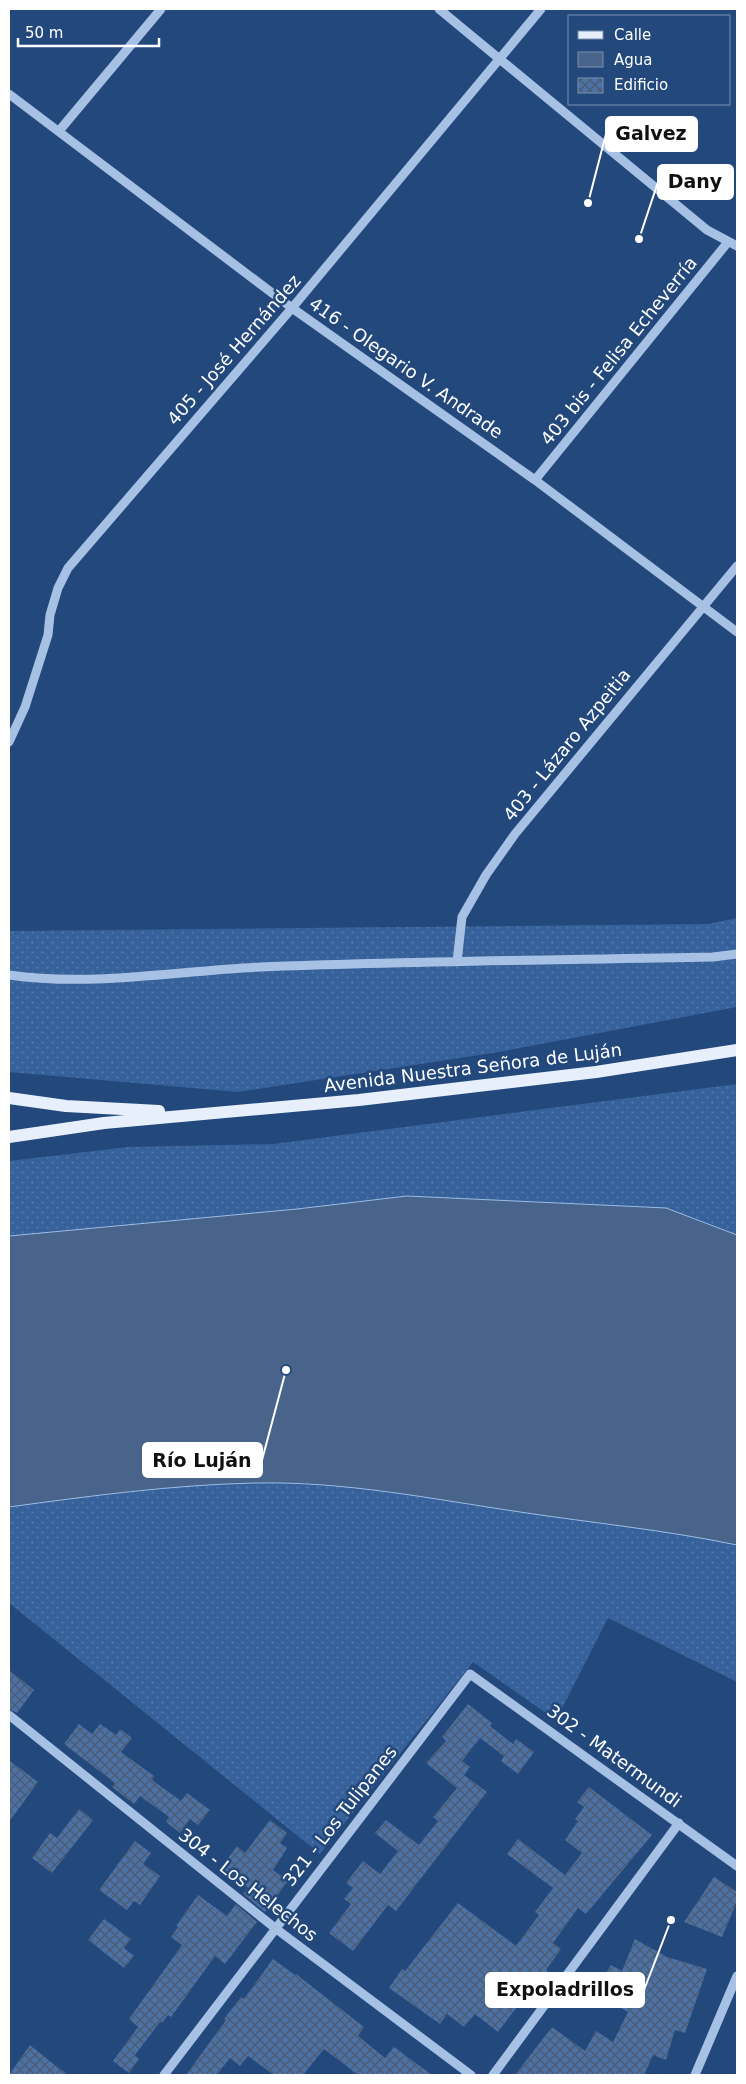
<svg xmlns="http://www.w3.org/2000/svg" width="746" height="2084" viewBox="0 0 746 2084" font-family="'DejaVu Sans',sans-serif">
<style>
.grass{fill:url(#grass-dots)}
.water{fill:#49648a;stroke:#9bbce6}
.building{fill:url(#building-cross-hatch)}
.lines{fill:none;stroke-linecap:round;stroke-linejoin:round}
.minor{stroke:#a7c1e5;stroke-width:9}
.major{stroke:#e7effd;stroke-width:12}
.labels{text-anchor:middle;stroke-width:5;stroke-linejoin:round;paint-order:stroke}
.street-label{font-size:18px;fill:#fff;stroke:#23487c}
.leader{fill:none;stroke:#fff;stroke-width:2}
.callout-dot{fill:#fff;stroke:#23487c;stroke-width:2}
.callout{fill:#fff;stroke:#fff;stroke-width:2}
.callout-label{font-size:19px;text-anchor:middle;font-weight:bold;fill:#111}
</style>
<defs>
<pattern id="grass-dots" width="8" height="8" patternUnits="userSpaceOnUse" patternTransform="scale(1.25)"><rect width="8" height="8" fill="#36619a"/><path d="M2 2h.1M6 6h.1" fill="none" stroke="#5479a9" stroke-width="1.8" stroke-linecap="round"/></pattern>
<pattern id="building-cross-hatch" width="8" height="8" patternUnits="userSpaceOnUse" patternTransform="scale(1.25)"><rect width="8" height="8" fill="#4b71a5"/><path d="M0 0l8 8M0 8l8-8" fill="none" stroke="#4c5b70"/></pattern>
</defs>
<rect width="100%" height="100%" fill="#23487c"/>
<path class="grass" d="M 737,918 L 737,1007 L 499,1052 L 238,1092 L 9,1072 L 9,931 L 708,924 Z
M 737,1084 L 737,1295 L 9,1371 L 9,1161 L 128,1147 L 273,1144 Z
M 737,1463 L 737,1682 L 608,1618 L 556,1720 L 473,1662 L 320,1854 L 9,1603 L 9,1485 Z"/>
<path class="water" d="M 407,1196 L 666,1208 L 737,1235 L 737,1545 C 665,1530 593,1523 520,1512 C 432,1499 344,1481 254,1483 C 171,1485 90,1496 9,1507 L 9,1236 L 297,1209 Z"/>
<path class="building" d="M 9,1670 L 34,1690 L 17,1713 L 9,1709 Z
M 468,1704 L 492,1723 L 490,1726 L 513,1744 L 516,1739 L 534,1752 L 518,1774 L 501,1761 L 504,1756 L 480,1738 L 462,1761 L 470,1767 L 464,1775 L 487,1792 L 396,1911 L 388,1905 L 353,1951 L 329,1933 L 351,1904 L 344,1899 L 353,1888 L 346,1883 L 363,1861 L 380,1874 L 398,1851 L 375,1833 L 386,1820 L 419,1845 L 438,1821 L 433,1817 L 457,1788 L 426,1763 L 446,1741 L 442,1737 Z
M 79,1724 L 92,1734 L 100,1724 L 116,1735 L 120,1729 L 132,1738 L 121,1752 L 154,1776 L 152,1780 L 181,1801 L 187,1793 L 210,1810 L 198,1825 L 190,1819 L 180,1833 L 166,1822 L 169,1817 L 140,1796 L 134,1804 L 112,1787 L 115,1783 L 64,1744 Z
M 9,1760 L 38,1782 L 9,1822 Z
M 589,1787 L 652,1835 L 586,1914 L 578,1908 L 553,1943 L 561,1949 L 546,1970 L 548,1971 L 534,1989 L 532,1987 L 498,2032 L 475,2014 L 464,2027 L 447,2014 L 440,2024 L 389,1988 L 402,1969 L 405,1971 L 458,1903 L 516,1946 L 539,1915 L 535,1912 L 553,1888 L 507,1854 L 518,1839 L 565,1875 L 582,1853 L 565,1840 L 578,1821 L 575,1819 L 584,1807 L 577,1802 Z
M 79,1809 L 93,1820 L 52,1873 L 32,1858 L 50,1833 L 57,1838 Z
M 270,1820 L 287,1833 L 280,1843 L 287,1848 L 273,1870 L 288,1881 L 265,1912 L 243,1894 L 248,1888 L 221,1868 L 237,1846 L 245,1853 Z
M 135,1841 L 151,1853 L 143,1864 L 160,1876 L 140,1905 L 134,1901 L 127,1910 L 99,1890 Z
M 714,1877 L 737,1892 L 737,1901 L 722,1937 L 684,1922 Z
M 198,1895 L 227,1916 L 236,1904 L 257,1922 L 225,1964 L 215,1956 L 171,2017 L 168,2015 L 162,2023 L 160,2022 L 135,2055 L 139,2059 L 129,2073 L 113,2061 L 138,2027 L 129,2019 L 182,1945 L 171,1937 L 178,1927 L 176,1926 Z
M 104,1919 L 131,1939 L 124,1948 L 134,1956 L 124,1968 L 88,1940 Z
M 635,1939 L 667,1957 L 707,1969 L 685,2033 L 675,2030 L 666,2060 L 653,2055 L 644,2075 L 515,2075 L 552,2027 L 585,2051 L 596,2031 L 613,2042 L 628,2012 L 600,1996 L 607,1982 L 602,1980 L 611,1965 L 622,1971 Z
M 273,1959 L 295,1975 L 296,1974 L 364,2027 L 358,2036 L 385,2058 L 394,2047 L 432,2075 L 358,2075 L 324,2049 L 303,2075 L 274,2075 L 248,2056 L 240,2066 L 230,2058 L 217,2075 L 186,2075 L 226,2020 L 224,2019 L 241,1997 L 244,1999 Z
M 30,2045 L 46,2058 L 68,2075 L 9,2075 Z"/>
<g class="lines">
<path class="minor" d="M 439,9 L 707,230 L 737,246
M 9,94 L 292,308 L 535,480 L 737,632
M 59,131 L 161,9
M 535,480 L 728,242
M 9,742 L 25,707 L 48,635 L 50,615 L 58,588 L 68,568 L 292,308 L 541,9
M 457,962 L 462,917 L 486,875 L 515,834 L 737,566
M 9,975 C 93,987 176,971 261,967 C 411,961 562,960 713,957 L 737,954
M 9,1715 L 275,1928 L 471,2075
M 164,2075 L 470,1674 L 737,1866
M 493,2075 L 679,1823
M 695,2075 L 737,1976"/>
<path class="major" d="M 9,1098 L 66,1106 L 159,1111
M 9,1137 L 104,1123 L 359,1100 L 596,1072 L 737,1050"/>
</g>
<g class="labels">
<g class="street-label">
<text transform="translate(234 350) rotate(-49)" y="6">405 - José Hernández</text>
<text transform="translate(619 351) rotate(-51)" y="6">403 bis - Felisa Echeverría</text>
<text transform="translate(406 368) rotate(35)" y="6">416 - Olegario V. Andrade</text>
<text transform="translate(567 745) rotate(-51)" y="6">403 - Lázaro Azpeitia</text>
<text transform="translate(473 1068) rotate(-7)" y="6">Avenida Nuestra Señora de Luján</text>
<text transform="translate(614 1756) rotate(36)" y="6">302 - Matermundi</text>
<text transform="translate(340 1816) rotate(-52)" y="6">321 - Los Tulipanes</text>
<text transform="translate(248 1885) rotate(38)" y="6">304 - Los Helechos</text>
</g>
</g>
<path class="leader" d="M588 203L606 134M639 239L658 182M286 1370L262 1460M671 1920L644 1990"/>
<g class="callout-dot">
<circle cx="588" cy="203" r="5"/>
<circle cx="639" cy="239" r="5"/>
<circle cx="286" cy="1370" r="5"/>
<circle cx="671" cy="1920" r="5"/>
</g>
<g class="callout">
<rect x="606" y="117" width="91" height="34" rx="5"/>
<rect x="658" y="165" width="75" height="34" rx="5"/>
<rect x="143" y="1443" width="119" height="34" rx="5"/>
<rect x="486" y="1973" width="158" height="34" rx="5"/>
</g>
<g class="callout-label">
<text x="651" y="140">Galvez</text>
<text x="695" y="188">Dany</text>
<text x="202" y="1467">Río Luján</text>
<text x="565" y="1996">Expoladrillos</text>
</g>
<rect width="746" height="2084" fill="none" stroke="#ffffff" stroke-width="20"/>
<rect x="568" y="15" width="162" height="90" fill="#23487c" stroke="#7b91b0"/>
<rect x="578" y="31" width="25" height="8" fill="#e7effd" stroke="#7b91b0"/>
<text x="614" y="40" font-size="15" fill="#ffffff">Calle</text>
<rect x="578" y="52" width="25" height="15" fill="#49648a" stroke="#7b91b0"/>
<text x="614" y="65" font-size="15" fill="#ffffff">Agua</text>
<rect x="578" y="78" width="25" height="15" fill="url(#building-cross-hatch)" stroke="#7b91b0"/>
<text x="614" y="90" font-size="15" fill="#ffffff">Edificio</text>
<path d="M18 38v8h141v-8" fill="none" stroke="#ffffff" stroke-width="2.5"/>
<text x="25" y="38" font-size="15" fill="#ffffff" stroke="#23487c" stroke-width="4" paint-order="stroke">50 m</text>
</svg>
